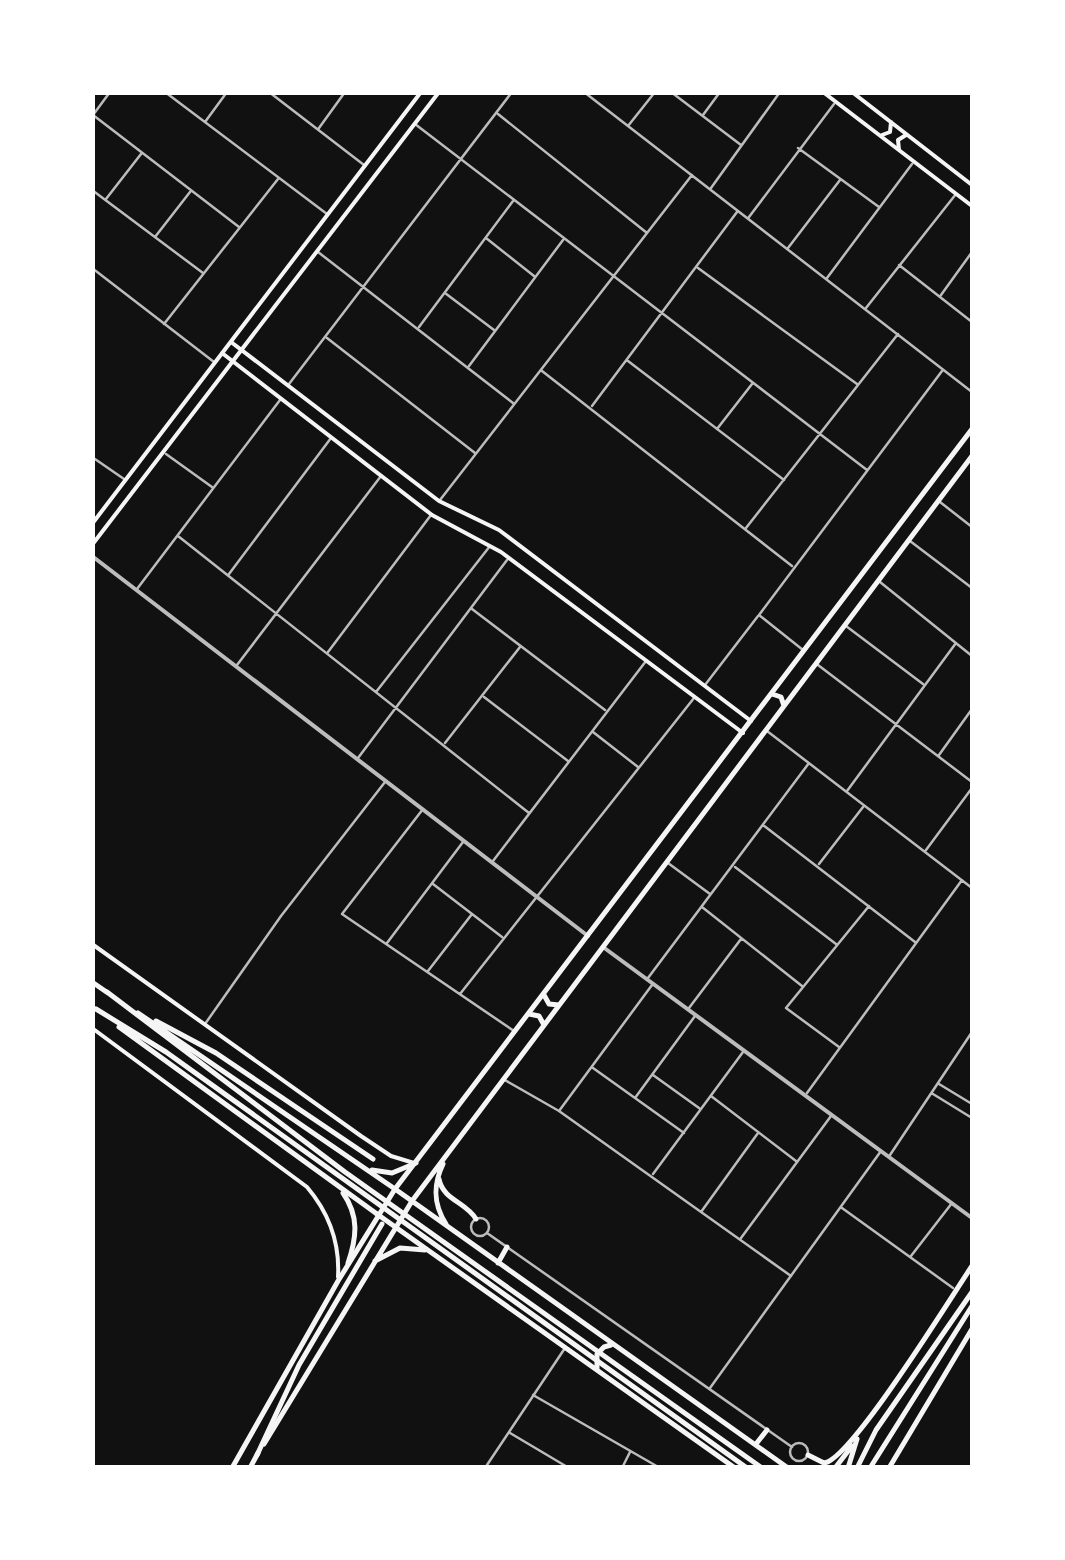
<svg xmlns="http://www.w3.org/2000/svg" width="1065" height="1560" viewBox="0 0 1065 1560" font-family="'Libre Baskerville',serif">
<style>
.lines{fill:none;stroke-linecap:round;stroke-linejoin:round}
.minor{stroke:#bcbcbc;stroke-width:2.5}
.tertiary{stroke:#bcbcbc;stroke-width:4}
.secondary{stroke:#f5f5f5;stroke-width:4}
.primary{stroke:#f5f5f5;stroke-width:5}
.trunk{stroke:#f5f5f5;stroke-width:5}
</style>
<rect width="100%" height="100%" fill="#111"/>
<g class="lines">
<path class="minor" d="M 165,92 L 327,214
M 269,92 L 364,165
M 584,92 L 972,392
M 671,92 L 741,145
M 498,114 L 647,233
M 93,115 L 239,227
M 93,115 L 110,92
M 703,115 L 720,92
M 205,122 L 227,92
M 415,124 L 867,470
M 628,126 L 655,92
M 319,128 L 345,92
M 798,148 L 879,207
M 711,188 L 780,92
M 92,190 L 203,273
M 106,199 L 141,154
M 749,217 L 834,104
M 155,237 L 190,192
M 486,238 L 534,276
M 788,248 L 840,180
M 318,252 L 513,403
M 899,265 L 972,322
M 92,268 L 214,362
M 698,268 L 857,384
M 827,278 L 912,164
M 445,293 L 494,330
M 941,295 L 972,252
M 866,308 L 956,194
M 164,324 L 278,179
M 419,327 L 513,201
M 327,338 L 475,453
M 628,361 L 784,480
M 469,366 L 563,240
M 542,371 L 792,566
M 289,384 L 512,92
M 592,406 L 737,212
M 717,429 L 752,384
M 166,454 L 212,487
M 92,457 L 124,479
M 440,500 L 692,175
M 940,502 L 972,527
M 746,528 L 898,334
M 178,536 L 529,813
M 910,541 L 972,588
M 229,574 L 331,438
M 880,582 L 972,656
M 137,589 L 280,400
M 472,609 L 605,710
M 846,626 L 923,684
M 803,650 L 759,615 L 942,371
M 328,652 L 431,515
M 237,665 L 381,476
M 818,665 L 972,782
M 705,685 L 758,616
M 376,692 L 490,546
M 484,697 L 568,761
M 767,731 L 972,888
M 593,732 L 638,767
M 445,743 L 520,647
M 939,755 L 972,709
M 358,758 L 507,560
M 847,791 L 956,643
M 423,809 L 342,914 L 514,1031
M 763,825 L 915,942
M 926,850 L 972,788
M 493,861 L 646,661
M 668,863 L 710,894
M 819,864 L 863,807
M 735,867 L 836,944
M 433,884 L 502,937
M 702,907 L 802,986
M 387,943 L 463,842
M 428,971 L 472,914
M 648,978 L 809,763
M 460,994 L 694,698
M 689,1008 L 741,939
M 205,1024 L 281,916 L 385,782
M 839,1047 L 786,1008 L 869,906
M 593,1068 L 684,1133
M 653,1075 L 699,1108
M 503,1079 L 559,1111 L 791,1276
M 939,1084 L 972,1104
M 807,1093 L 962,880
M 933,1094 L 972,1118
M 711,1096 L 796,1161
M 635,1098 L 695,1016
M 559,1111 L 652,985
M 890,1155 L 972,1032
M 653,1174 L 743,1052
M 842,1208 L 953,1288
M 701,1212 L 758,1133
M471 1227a9 9 0 1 1 18 0a9 9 0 1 1-18 0Z
M 487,1233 L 792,1447
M 741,1238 L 831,1116
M 911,1256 L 952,1203
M 710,1388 L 881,1151
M 533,1395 L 660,1468
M 510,1433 L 569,1468
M790 1452a9 9 0 1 1 18 0a9 9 0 1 1-18 0Z
M 485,1468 L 565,1348
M 622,1468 L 630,1452"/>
<path class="tertiary" d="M 92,556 L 588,936
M 603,947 L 972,1218"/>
<path class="secondary" d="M 823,92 L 972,206
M 852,92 L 972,185
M 882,135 L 890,132 L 891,122
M 899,150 L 898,140 L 906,135
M 231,342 L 439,501 L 499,530 L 751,721
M 222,353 L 432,515 L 501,552 L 743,733
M 92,524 L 421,92
M 92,545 L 439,92
M 92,944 L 361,1136 L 391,1156 L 414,1163
M 92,1028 L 307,1187 C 329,1213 340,1243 338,1277"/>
<path class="primary" d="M 772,694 L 781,697 L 784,706
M 544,995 L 549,1004 L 559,1005
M 529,1014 L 539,1016 L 544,1025
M 443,1164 C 433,1185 433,1204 446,1224
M 439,1179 C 443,1200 466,1202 476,1219
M 395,1189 L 788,1468
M 377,1214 L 735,1468
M 375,1261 L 400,1248 L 425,1250
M 498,1263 L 507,1247
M 597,1369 L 597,1354 L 604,1347 L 611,1345
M 264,1444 L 412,1201 L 972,456
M 756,1444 L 767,1430
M 808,1455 L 824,1463 C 851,1460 951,1297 972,1266
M 232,1468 L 338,1281 L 395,1189 L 972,429
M 250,1468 L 258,1453
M 835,1468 L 852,1446
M 848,1468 L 857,1439
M 857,1468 L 876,1430 L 972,1292
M 870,1468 L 972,1306
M 889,1468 L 972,1329"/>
<path class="trunk" d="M 92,982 L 108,993
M 107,992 L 345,1172 L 762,1468
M 96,1009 L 166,1052 L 747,1468
M 138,1013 L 395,1189
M 156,1021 L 216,1053 L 373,1159
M 119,1027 L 377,1214
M 372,1170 L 392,1173 L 416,1163
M 343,1193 C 359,1216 357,1237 348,1263
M 257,1455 L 299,1365 L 382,1224"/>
</g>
<rect width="1065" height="1560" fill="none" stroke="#ffffff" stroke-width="190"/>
</svg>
